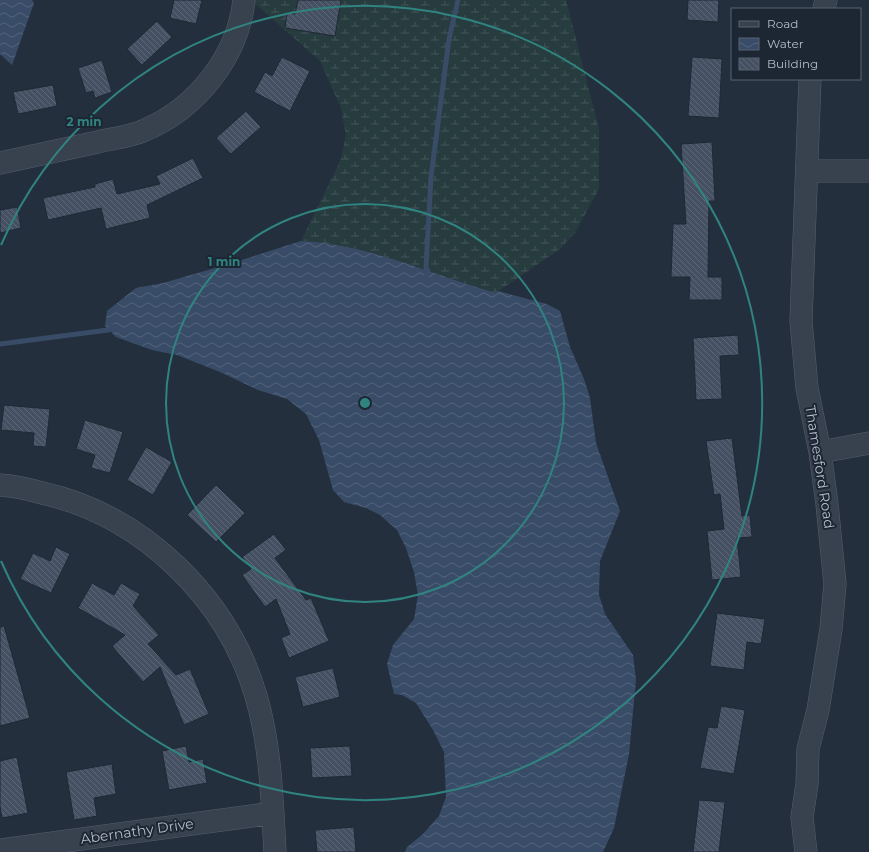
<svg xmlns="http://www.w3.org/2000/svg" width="869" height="852" viewBox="0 0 869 852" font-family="Montserrat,sans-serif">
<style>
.wetland{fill:url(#wetland-marsh)}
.water{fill:url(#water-waves)}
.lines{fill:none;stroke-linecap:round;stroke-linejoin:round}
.stream{stroke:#394c67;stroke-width:5}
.building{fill:url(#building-back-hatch);stroke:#1f2835}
.minor-casing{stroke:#565f6c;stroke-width:23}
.minor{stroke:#38414e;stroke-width:22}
.ring{fill:none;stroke:#308480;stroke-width:2}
.labels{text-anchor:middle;stroke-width:4;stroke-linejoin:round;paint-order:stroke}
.street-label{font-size:14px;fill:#b4bcc9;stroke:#1d2633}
.centre{fill:#308480;stroke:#1d2633;stroke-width:2}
.ring-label{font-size:12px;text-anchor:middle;font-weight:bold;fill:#308480;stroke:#1d2633;stroke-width:4;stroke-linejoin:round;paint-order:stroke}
</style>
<defs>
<pattern id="wetland-marsh" width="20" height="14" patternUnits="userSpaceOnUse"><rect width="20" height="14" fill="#263c3f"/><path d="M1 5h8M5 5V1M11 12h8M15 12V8" fill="none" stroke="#435659"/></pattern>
<pattern id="water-waves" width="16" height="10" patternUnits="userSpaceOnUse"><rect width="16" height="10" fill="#394c67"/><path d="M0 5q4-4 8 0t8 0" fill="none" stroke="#53647b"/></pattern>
<pattern id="building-back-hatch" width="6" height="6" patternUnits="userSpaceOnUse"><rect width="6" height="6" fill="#455162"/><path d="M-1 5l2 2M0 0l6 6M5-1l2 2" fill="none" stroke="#5d6877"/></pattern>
</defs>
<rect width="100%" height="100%" fill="#242f3e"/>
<path class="wetland" d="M 251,0 L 566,0 L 599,129 L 599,189 L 575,233 L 560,249 L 496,293 C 432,275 369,244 301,241 L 340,161 L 346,136 L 341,108 L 320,61 Z"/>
<path class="water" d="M 0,0 L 32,0 L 34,3 L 12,65 L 0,54 Z
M 301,241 C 369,244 432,275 496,293 L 498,291 L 547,304 L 560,311 L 570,347 L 584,379 L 590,398 L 596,443 L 620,511 L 600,561 L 599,595 L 605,614 L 633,655 L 636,680 L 629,754 L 614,828 L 603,852 L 405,852 L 407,847 L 423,834 L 439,816 L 446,797 L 444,752 L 433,730 L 416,703 L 402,695 L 394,694 L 387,664 L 393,645 L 414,619 L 418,595 L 414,572 L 406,548 L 397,530 L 380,515 L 366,508 L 344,502 L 333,490 L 319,440 L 306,414 L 287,399 L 258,390 L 220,372 L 177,355 L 152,350 L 116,337 L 105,326 L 107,311 L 136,288 L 163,283 L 229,264 Z"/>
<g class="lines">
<path class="stream" d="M 426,277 L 428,271 L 426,268 L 431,177 L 449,39 L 458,0
M 0,344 L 108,330 L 113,327"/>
</g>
<path class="building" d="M 174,0 L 202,0 L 196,24 L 170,18 Z
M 298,0 L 341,0 L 335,36 L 285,28 L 287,13 L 295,14 Z
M 688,0 L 719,0 L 718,22 L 687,20 Z
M 157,21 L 172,37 L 142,65 L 127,49 Z
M 282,57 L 310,71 L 290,111 L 254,92 L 265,72 L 272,76 Z
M 692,57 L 722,59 L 719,118 L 688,116 Z
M 102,60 L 112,92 L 95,98 L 93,91 L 86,93 L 78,68 Z
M 53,85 L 57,106 L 18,114 L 13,92 Z
M 246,111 L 261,127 L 231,154 L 216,138 Z
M 712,142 L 715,201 L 709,201 L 708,277 L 722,277 L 722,300 L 689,300 L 690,277 L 671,277 L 673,224 L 686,224 L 681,144 Z
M 193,158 L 203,178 L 147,205 L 150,218 L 106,229 L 101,208 L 48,220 L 43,198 L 95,187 L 95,184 L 113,179 L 117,194 L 160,184 L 156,176 Z
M 17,207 L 21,228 L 0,233 L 0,210 Z
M 738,335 L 739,355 L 720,356 L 722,399 L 696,400 L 693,338 Z
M 4,405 L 50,409 L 46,447 L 33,446 L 34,433 L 1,430 Z
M 85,420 L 123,432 L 110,473 L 91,468 L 95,455 L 76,449 Z
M 732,438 L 742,516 L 750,515 L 752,537 L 737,538 L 741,577 L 712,580 L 707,531 L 724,529 L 720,494 L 714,495 L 706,441 Z
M 146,447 L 172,462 L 153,495 L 127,480 Z
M 216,485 L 245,513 L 216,542 L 187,515 Z
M 274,534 L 286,550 L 275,558 L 306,600 L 311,598 L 329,641 L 289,658 L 281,638 L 290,634 L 276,599 L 265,607 L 242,575 L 251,569 L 242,557 Z
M 56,547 L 70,554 L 51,593 L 20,579 L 33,553 L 50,561 Z
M 92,583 L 114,595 L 121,583 L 140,594 L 133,606 L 159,635 L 148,644 L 176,675 L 190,669 L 209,714 L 184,725 L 160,667 L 143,682 L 112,646 L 125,635 L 78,608 Z
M 717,613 L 765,619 L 761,644 L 747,642 L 744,670 L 710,666 Z
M 4,626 L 30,718 L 0,726 L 0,627 Z
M 333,668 L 340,697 L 303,707 L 295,677 Z
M 721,706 L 745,710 L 734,774 L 700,768 L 708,727 L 717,728 Z
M 186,746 L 189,762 L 203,759 L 207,783 L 169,790 L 162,751 Z
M 350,746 L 352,776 L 312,778 L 310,748 Z
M 17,757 L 28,813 L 2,818 L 0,807 L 0,761 Z
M 112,764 L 116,794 L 94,798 L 97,816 L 74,820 L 66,772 Z
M 699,800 L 725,802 L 719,852 L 693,852 Z
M 354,827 L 356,852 L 317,852 L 315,830 Z"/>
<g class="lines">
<g class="minor-casing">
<path id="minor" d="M 824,9 L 826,0
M 0,163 C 33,156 65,149 98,142 C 113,138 131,137 145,130 C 197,108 238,56 244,0
M 807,171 L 869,171
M 820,452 L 869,443
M 0,485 C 14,486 28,489 42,493 C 142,515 227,597 256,696 C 271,747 272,799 275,852
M 0,850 L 273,813
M 806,852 L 802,817 L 807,784 L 808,749 L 818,710 L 831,629 L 835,584 L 827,504 L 820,452 L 807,388 L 801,321 L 810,79"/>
</g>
<use href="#minor" class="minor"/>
</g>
<g class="ring">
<circle cx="365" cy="403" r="199"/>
<path d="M1 245A397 397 0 1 1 1 561"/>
</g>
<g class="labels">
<g class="street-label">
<text transform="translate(820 467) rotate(81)" y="5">Thamesford Road</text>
<text transform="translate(137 831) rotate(-8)" y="5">Abernathy Drive</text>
</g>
</g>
<circle cx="365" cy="403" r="6" class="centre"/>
<g class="ring-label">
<text x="84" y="126">2 min</text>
<text x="224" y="266">1 min</text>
</g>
<rect x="731" y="8" width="130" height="72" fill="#1d2633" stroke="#59626f"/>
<rect x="739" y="21" width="20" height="6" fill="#38414e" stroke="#59626f"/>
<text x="767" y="28" font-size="12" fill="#b4bcc9">Road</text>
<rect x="739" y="38" width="20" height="12" fill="url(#water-waves)" stroke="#59626f"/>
<text x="767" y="48" font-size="12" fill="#b4bcc9">Water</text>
<rect x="739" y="58" width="20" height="12" fill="url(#building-back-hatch)" stroke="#59626f"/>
<text x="767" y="68" font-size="12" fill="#b4bcc9">Building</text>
</svg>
